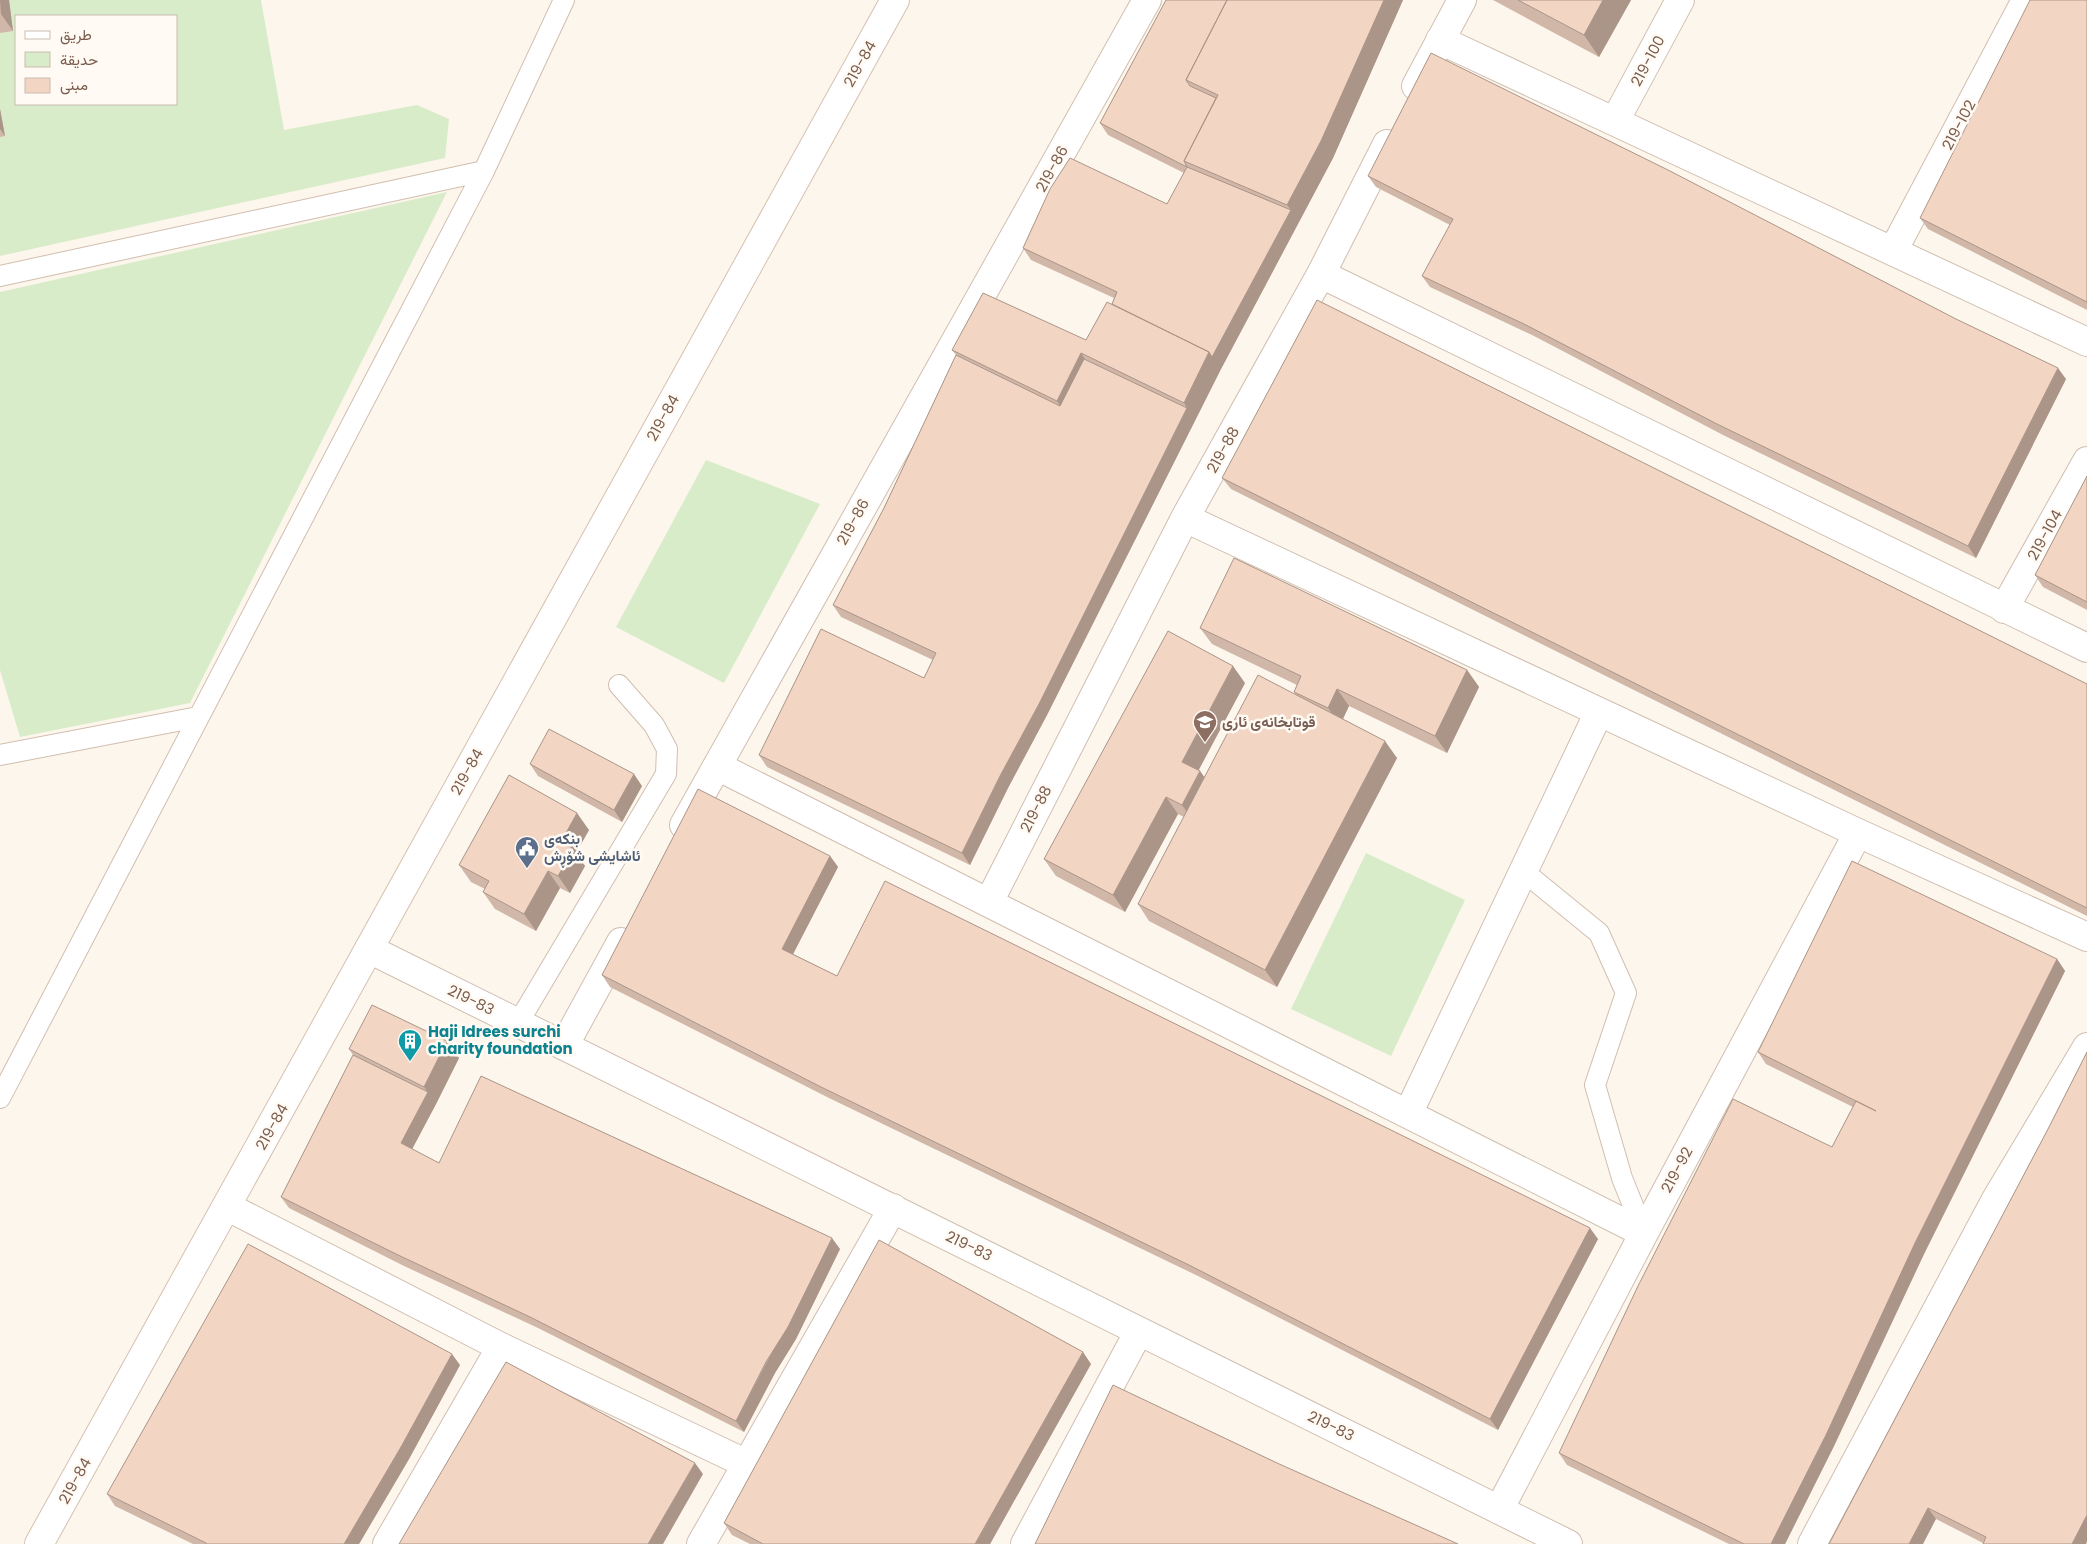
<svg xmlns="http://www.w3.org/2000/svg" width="2087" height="1544" viewBox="0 0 2087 1544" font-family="Poppins,Vazirmatn,sans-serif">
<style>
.green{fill:#d8ecc9;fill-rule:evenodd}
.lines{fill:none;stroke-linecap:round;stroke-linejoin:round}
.lane-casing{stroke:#d1beb0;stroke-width:22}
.street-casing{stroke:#d1beb0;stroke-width:30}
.secondary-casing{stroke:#d6c0b0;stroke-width:30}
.lane{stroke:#fff;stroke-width:20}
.street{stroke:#fff;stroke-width:28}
.secondary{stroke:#fff;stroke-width:28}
.wall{fill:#d1b7a8}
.shaded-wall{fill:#aa9588}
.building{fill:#f3d5c3;stroke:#aa9588}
.labels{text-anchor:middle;stroke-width:5;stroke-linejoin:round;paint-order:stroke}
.street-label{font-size:15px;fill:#7a5c4d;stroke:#fffaf3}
.education-label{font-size:15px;font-weight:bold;fill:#785e54;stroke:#fffaf3;text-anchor:start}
.service-label{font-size:15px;font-weight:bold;fill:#4e5e75;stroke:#fffaf3;text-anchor:start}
.culture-label{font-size:15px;font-weight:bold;fill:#0d838f;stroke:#fffaf3;text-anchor:start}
</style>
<rect width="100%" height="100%" fill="#fdf6ec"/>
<path class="green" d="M 0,0 L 261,0 L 284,130 L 417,105 L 449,119 L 445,158 L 0,256 ZM 16,16 L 176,16 L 176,104 L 16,104 Z
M 447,192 L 190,703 L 20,737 L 0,670 L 0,292 Z
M 706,460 L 820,504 L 724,683 L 616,627 Z
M 1366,853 L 1465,900 L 1391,1056 L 1291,1009 Z"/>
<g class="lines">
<g class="lane-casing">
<path id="lane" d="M 0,276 L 484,171
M 0,755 L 198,717
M 1523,871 L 1599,933 L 1626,993 L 1595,1085 L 1622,1178 L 1644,1233
M 518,1023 L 666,774 L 667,749 L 654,725 L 619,685
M 0,1098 L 484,171 L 564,0"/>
</g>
<g class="street-casing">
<path id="street" d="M 1440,40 L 2087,342
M 1416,86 L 1462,0
M 1615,121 L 1680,0
M 1893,251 L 2026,0
M 1321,274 L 2087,648
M 1185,518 L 1858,833 L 2087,937
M 2004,609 L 2087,461
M 717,766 L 1644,1233
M 684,825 L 1147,0
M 989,902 L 1185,518 L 1321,274 L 1387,144
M 369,949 L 1568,1544
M 564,1046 L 621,942
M 1408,1114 L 1599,712
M 228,1207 L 501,1347 L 747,1464
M 1499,1510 L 1644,1233 L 1858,833
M 387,1544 L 501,1347
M 701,1544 L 893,1208
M 1025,1544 L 1139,1331
M 1812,1544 L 1995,1201 L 2087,1047"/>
</g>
<g class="secondary-casing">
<path id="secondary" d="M 39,1544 L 895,0"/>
</g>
<use href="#lane" class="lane"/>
<use href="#street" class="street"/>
<use href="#secondary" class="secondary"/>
</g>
<path class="wall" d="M 0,0 L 9,0 L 13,31 L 0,33 Z
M 1166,0 L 1403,0 L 1333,158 L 1221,369 L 1047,715 L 1008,788 L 970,865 L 767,767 L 759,755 L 924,678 L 933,660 L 841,617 L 833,605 L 884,508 L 956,355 L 952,350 L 1086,340 L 1112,304 L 1114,298 L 1031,260 L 1023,248 L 1167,204 L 1184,173 L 1108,135 L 1100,123 Z
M 1493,0 L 1631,0 L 1599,57 Z
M 2087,0 L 2087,310 L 1928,229 L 1920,218 Z
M 0,109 L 5,136 L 0,137 Z
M 1368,176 L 2066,379 L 1976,558 L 1725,436 L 1534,336 L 1430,287 L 1422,276 L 1450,225 L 1376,187 Z
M 2087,476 L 2087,610 L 2043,587 L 2035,575 Z
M 1222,478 L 2087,684 L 2087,916 L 1231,489 Z
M 1200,628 L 1467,670 L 1479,687 L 1447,753 L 1349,706 L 1343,719 L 1397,758 L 1277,987 L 1149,921 L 1138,904 L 1184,817 L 1178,814 L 1125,912 L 1056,876 L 1044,859 L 1245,683 L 1198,770 L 1200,771 L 1204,777 L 1296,695 L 1294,692 L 1297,685 L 1212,644 Z
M 530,764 L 642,786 L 622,822 L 538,776 Z
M 589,830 L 576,853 L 585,866 L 570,893 L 560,888 L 536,931 L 495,909 L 483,892 L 485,889 L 471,882 L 459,865 Z
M 830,856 L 838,867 L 793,954 L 837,976 L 1598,1239 L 1498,1430 L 1198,1276 L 829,1098 L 610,987 L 602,975 Z
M 2057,959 L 2065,971 L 1924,1254 L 1834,1446 L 1785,1544 L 1729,1544 L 1567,1465 L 1559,1453 L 1832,1147 L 1853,1107 L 1766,1064 L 1758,1052 Z
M 447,1041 L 459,1058 L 436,1104 L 412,1149 L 439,1163 L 840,1249 L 796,1339 L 775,1373 L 744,1432 L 538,1328 L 404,1266 L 289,1208 L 281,1197 L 353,1055 L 349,1049 Z
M 2087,1052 L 2087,1541 L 2086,1544 L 1983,1543 L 1936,1519 L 1829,1544 L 2048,1129 Z
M 1091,1364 L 990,1544 L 750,1544 L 732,1535 L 724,1523 Z
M 460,1365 L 409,1459 L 359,1544 L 193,1544 L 115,1506 L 107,1494 Z"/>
<path class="shaded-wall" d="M 0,0 L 9,0 L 13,31 L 1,14 Z
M 1384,0 L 1403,0 L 1333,158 L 1221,369 L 1047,715 L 1008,788 L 970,865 L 962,853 L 1000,776 L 1187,408 L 1184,403 L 1209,352 L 1291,210 L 1287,205 Z
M 1603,0 L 1631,0 L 1599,57 L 1584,35 Z
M 0,109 L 5,136 L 0,129 Z
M 1081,353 L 1092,370 L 1068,418 L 1057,401 Z
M 2058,368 L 2066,379 L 1976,558 L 1968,546 Z
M 1233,666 L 1245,683 L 1194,779 L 1182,762 Z
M 1467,670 L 1479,687 L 1447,753 L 1435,736 Z
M 1337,689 L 1349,706 L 1340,725 L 1328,708 Z
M 1385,741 L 1397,758 L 1277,987 L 1265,970 Z
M 1200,771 L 1212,788 L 1194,822 L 1182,805 Z
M 634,774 L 642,786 L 622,822 L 614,810 Z
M 1166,797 L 1178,814 L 1125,912 L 1113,895 Z
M 577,813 L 589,830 L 576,853 L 585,866 L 570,893 L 558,876 L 561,842 Z
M 830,856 L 838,867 L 790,960 L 782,949 Z
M 548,871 L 560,888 L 536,931 L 524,914 Z
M 2057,959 L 2065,971 L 1924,1254 L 1834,1446 L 1785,1544 L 1771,1544 L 1915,1243 Z
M 447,1041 L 459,1058 L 436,1104 L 424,1087 Z
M 428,1092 L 436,1104 L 409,1155 L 401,1143 Z
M 1590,1228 L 1598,1239 L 1498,1430 L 1490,1419 Z
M 832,1238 L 840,1249 L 796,1339 L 775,1373 L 744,1432 L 736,1421 Z
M 1083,1352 L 1091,1364 L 990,1544 L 975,1544 Z
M 452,1354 L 460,1365 L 409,1459 L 359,1544 L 344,1544 Z
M 695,1463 L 703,1474 L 663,1544 L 648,1544 Z
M 1928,1508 L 1936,1519 L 1923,1544 L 1909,1544 Z
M 2087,1515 L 2087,1541 L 2086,1544 L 2072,1544 Z"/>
<path class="building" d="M 1166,0 L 1227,0 L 1186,80 L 1190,86 L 1216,98 L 1184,161 L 1187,167 L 1100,123 Z
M 1227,0 L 1384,0 L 1321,141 L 1287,205 L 1184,161 L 1218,95 L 1186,80 Z
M 1518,0 L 1603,0 L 1584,35 Z
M 2030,0 L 2087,0 L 2087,302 L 1920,218 Z
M 1431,53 L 1668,170 L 1956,319 L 2058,368 L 1968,546 L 1717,424 L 1526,325 L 1422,276 L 1453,219 L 1368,176 Z
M 1070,158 L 1167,204 L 1187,167 L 1291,210 L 1212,357 L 1209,352 L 1112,304 L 1117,292 L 1023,248 L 1050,189 Z
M 983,293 L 1086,340 L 1107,302 L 1209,352 L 1184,403 L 1081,353 L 1057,401 L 952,350 Z
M 1317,300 L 2087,684 L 2087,908 L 1222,478 Z
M 956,355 L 1060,406 L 1084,359 L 1187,408 L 1039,704 L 1000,776 L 962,853 L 759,755 L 821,629 L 924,678 L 936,653 L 833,605 L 884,508 Z
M 2087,476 L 2087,602 L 2035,575 Z
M 1234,558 L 1467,670 L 1435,736 L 1337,689 L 1328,708 L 1294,692 L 1301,676 L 1200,628 Z
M 1168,631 L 1233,666 L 1182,762 L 1200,771 L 1182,805 L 1166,797 L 1113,895 L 1044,859 Z
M 1258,675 L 1385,741 L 1265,970 L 1138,904 Z
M 549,729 L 634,774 L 614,810 L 530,764 Z
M 509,775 L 577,813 L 561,842 L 574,849 L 558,876 L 548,871 L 524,914 L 483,892 L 489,881 L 459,865 Z
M 698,789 L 830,856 L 782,949 L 837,976 L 885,881 L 1590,1228 L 1490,1419 L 1189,1265 L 821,1087 L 602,975 Z
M 1852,861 L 2057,959 L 1915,1243 L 1826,1435 L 1771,1544 L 1744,1544 L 1559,1453 L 1638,1286 L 1733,1099 L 1832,1147 L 1856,1101 L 1876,1111 L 1758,1052 Z
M 372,1005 L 447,1041 L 424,1087 L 349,1049 Z
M 2087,1052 L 2087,1515 L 2072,1544 L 1983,1544 L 1986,1537 L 1928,1508 L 1909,1544 L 1829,1544 L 2048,1129 Z
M 353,1055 L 428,1092 L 401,1143 L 439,1163 L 481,1076 L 832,1238 L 788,1327 L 766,1362 L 736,1421 L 530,1317 L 396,1254 L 281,1197 Z
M 879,1240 L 1083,1352 L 975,1544 L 763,1544 L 724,1523 Z
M 248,1244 L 452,1354 L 401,1447 L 344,1544 L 206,1544 L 206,1543 L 107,1494 Z
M 506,1362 L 695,1463 L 648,1544 L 399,1544 Z
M 1113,1385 L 1277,1463 L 1458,1544 L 1035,1544 Z"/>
<defs>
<g id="school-pin" transform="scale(1.25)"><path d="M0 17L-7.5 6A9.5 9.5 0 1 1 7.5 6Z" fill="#8d6e63" stroke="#fffaf3"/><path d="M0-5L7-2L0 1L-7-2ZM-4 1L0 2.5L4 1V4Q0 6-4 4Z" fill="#fff"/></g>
<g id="civic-pin" transform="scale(1.25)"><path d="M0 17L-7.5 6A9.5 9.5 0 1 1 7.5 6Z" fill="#5c6f8a" stroke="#fffaf3"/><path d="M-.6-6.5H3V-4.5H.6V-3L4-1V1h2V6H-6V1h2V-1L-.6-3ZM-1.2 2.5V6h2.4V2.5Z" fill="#fff"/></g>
<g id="building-pin" transform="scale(1.25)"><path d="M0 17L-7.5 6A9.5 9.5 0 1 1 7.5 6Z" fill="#0f9aa8" stroke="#fffaf3"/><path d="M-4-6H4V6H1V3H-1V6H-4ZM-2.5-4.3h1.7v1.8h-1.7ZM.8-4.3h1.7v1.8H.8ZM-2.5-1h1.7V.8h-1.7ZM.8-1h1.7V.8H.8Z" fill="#fff"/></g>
</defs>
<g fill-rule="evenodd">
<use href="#school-pin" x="1205" y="722"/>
<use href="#civic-pin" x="527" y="848"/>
<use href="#building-pin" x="410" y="1041"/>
</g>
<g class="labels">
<g class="street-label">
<text transform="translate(1648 61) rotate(-62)" y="5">219-100</text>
<text transform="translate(860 64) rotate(-61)" y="5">219-84</text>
<text transform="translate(1959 125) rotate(-62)" y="5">219-102</text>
<text transform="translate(1052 169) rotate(-61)" y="5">219-86</text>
<text transform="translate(663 418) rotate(-61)" y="5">219-84</text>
<text transform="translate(1223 450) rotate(-61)" y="5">219-88</text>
<text transform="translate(853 522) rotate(-61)" y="5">219-86</text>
<text transform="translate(2045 535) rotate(-61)" y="5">219-104</text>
<text transform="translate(467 772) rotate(-61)" y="5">219-84</text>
<text transform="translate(1036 809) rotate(-63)" y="5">219-88</text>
<text transform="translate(471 1000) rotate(26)" y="5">219-83</text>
<text transform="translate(272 1127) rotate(-61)" y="5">219-84</text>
<text transform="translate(1677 1170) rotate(-62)" y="5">219-92</text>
<text transform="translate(969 1246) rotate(26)" y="5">219-83</text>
<text transform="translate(1331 1426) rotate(26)" y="5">219-83</text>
<text transform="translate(75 1481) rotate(-61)" y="5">219-84</text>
</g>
<g class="education-label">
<text x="1222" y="727">قوتابخانەی ئاری</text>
</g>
<g class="service-label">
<text x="544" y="844">بنکەی<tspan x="544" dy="17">ئاشایشی شۆڕش</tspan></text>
</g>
<g class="culture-label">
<text x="428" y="1037">Haji Idrees surchi<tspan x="428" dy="17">charity foundation</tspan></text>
</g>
</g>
<rect x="15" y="15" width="162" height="90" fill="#fffaf3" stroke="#cabbb1"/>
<rect x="25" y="31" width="25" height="8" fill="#ffffff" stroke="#cabbb1"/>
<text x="60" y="40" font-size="15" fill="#7a5c4d">طريق</text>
<rect x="25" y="52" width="25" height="15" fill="#d8ecc9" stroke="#cabbb1"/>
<text x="60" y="65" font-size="15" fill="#7a5c4d">حديقة</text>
<rect x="25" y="78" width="25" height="15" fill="#f3d5c3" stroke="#cabbb1"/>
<text x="60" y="90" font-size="15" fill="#7a5c4d">مبنى</text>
</svg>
